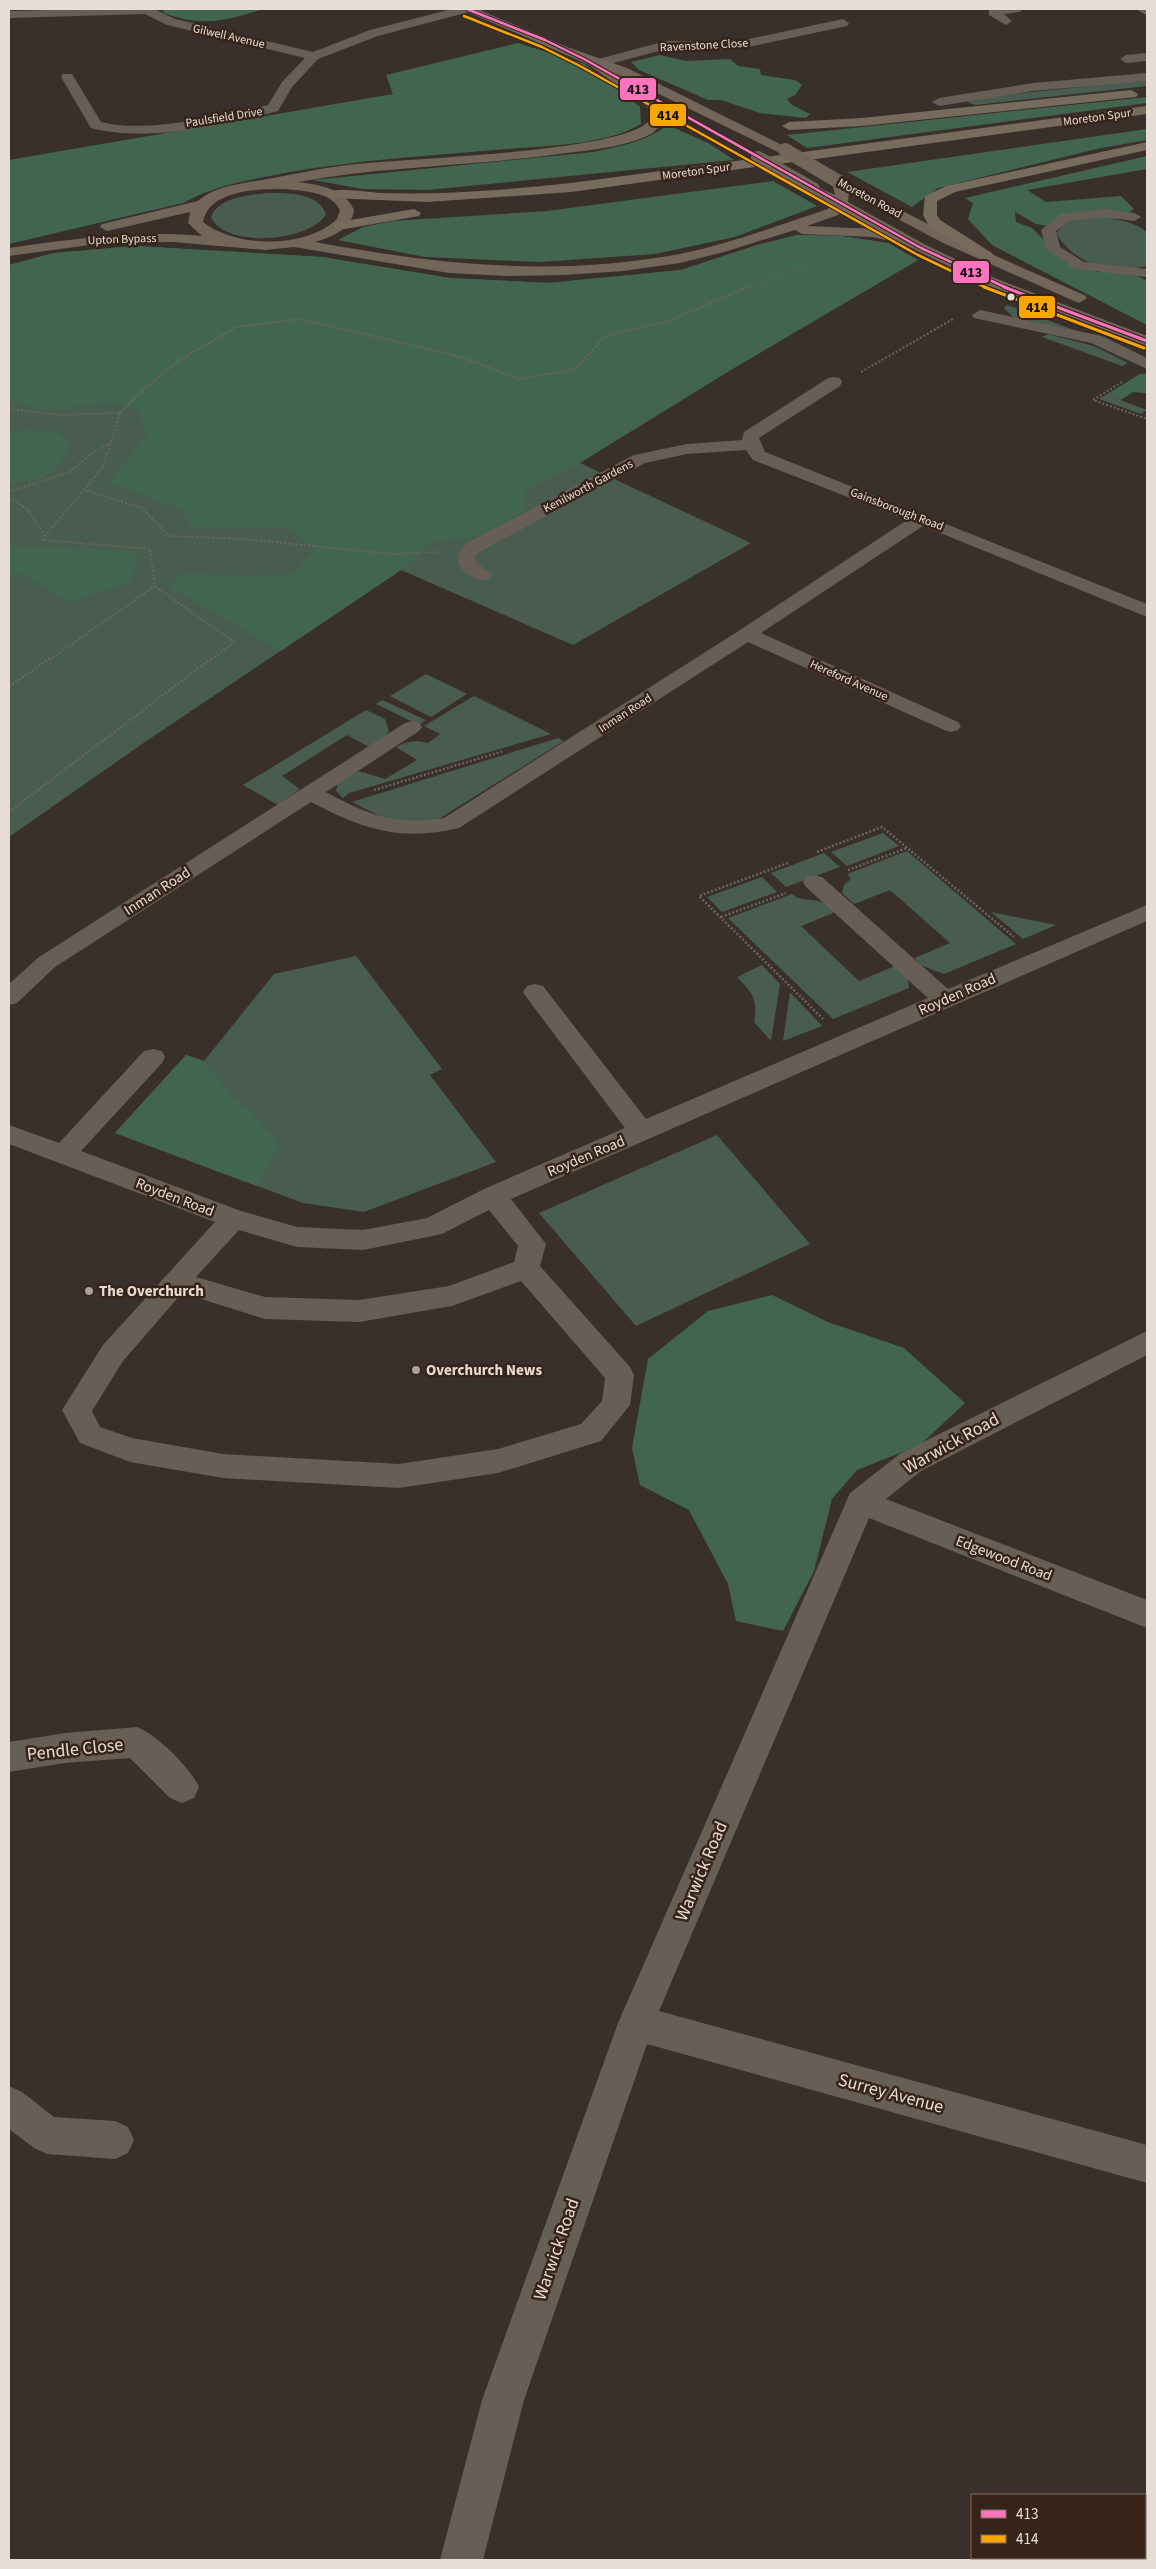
<svg xmlns="http://www.w3.org/2000/svg" width="1156" height="2569" viewBox="0 0 1156 2569" font-family="'Source Sans 3',sans-serif">
<style>
.green{fill:#485c4f}
.forest{fill:#426550}
.lines{fill:none;stroke-linecap:round;stroke-linejoin:round}
.path-far2{stroke:#6b645d;stroke-width:1;stroke-dasharray:1 1;stroke-linecap:butt}
.path-far1{stroke:#6b645d;stroke-width:2;stroke-dasharray:2 2;stroke-linecap:butt}
.path{stroke:#6b645d;stroke-width:2.5;stroke-dasharray:2 2;stroke-linecap:butt}
.minor{fill:#675e55;fill-rule:evenodd}
.major{fill:#716659;fill-rule:evenodd}
.highway{fill:#776b5d;fill-rule:evenodd}
.major-bridge{stroke:#716659;stroke-width:14}
.bus-1-far1-casing{stroke:#36241b;stroke-width:4.5}
.bus-1-casing{stroke:#36241b;stroke-width:5.5}
.bus-2-far1-casing{stroke:#36241b;stroke-width:4.5}
.bus-2-casing{stroke:#36241b;stroke-width:5.5}
.bus-1-far1{stroke:#fc73be;stroke-width:2.5}
.bus-1{stroke:#fc73be;stroke-width:3}
.bus-2-far1{stroke:#f7a600;stroke-width:2.5}
.bus-2{stroke:#f7a600;stroke-width:3}
.bus-dot{fill:#e8ddd6;stroke:#36241b;stroke-width:2}
.poi-dot{fill:#aba09a;stroke:#36241b;stroke-width:2}
.labels{text-anchor:middle;stroke-width:5;stroke-linejoin:round;paint-order:stroke}
.far-street-label{font-size:12px;fill:#e8ddd6;stroke:#36241b}
.street-label{font-size:15px;fill:#e8ddd6;stroke:#36241b}
.poi-label{font-size:15px;font-weight:bold;fill:#e8ddd6;stroke:#36241b;text-anchor:start}
.near-street-label{font-size:18px;fill:#e8ddd6;stroke:#36241b}
.line-badge{stroke:#36241b;stroke-width:2}
.pale-badge-label{font-size:14px;text-anchor:middle;font-weight:bold;fill:#111}
</style>
<rect width="100%" height="100%" fill="#3a302b"/>
<path class="green" d="M 1147,80 L 1147,86 L 975,105 L 967,102 L 986,97 Z
M 268,193 C 287,193 318,192 326,214 C 311,242 225,249 211,217 C 219,197 248,195 268,193 Z
M 1080,219 C 1105,219 1126,216 1147,232 L 1147,266 C 1111,274 1076,266 1056,233 L 1066,223 Z
M 797,235 L 841,236 L 888,243 L 918,260 L 734,368 L 580,463 L 751,543 L 573,645 L 401,570 L 145,742 L 9,837 L 9,265 L 54,253 L 135,246 L 322,257 L 450,278 L 549,283 L 681,270 L 757,245 Z
M 1007,305 L 1077,331 L 1013,317 L 1004,308 Z
M 1048,334 L 1094,346 L 1128,363 L 1122,366 L 1042,337 Z
M 1140,374 L 1147,374 L 1147,393 L 1133,392 L 1120,400 L 1147,410 L 1141,414 L 1099,399 Z
M 426,674 L 467,694 L 431,717 L 390,696 Z
M 474,696 L 551,734 L 349,793 L 343,798 L 336,791 L 338,783 L 358,771 L 385,779 L 417,760 L 396,747 C 407,741 416,740 428,743 L 440,734 L 424,726 Z
M 382,700 L 426,720 L 419,725 L 376,704 Z
M 366,710 L 385,719 L 389,731 L 385,737 L 369,747 L 347,735 L 282,776 L 300,789 L 278,805 L 243,785 Z
M 558,738 L 564,741 L 437,820 C 396,826 387,820 352,802 Z
M 883,833 L 899,846 L 847,866 L 831,852 Z
M 907,851 L 1016,944 L 944,974 L 920,965 L 915,958 L 950,943 L 890,890 L 854,904 L 842,893 L 844,885 L 851,879 L 847,874 Z
M 824,853 L 840,867 L 786,887 L 771,873 Z
M 762,877 L 777,892 L 722,912 L 707,897 Z
M 792,894 C 807,906 816,892 836,912 L 801,926 L 859,981 L 895,966 L 908,979 L 909,988 L 833,1019 L 728,918 Z
M 991,912 L 1056,925 L 1023,939 Z
M 356,956 L 442,1069 L 430,1075 L 496,1162 L 364,1212 L 303,1203 L 115,1133 L 186,1055 L 204,1061 L 274,974 Z
M 762,965 L 780,984 L 771,1041 L 754,1022 C 758,998 753,994 737,977 Z
M 790,992 L 822,1026 L 783,1041 Z
M 717,1135 L 810,1244 L 636,1326 L 539,1213 Z"/>
<path class="forest" d="M 162,9 L 263,9 C 226,21 201,27 164,13 Z
M 518,43 L 585,64 L 640,107 L 641,124 C 606,144 559,145 519,148 C 441,155 362,159 285,173 C 250,180 215,185 183,203 L 9,244 L 9,160 L 393,94 L 386,75 Z
M 660,55 L 686,61 L 730,59 L 738,66 L 760,69 L 761,75 L 795,80 L 802,85 L 795,95 L 787,99 L 792,105 L 810,114 L 806,118 L 760,113 L 721,100 L 708,100 L 639,70 L 631,62 Z
M 1147,97 L 1147,103 L 807,148 L 787,135 Z
M 668,125 L 710,144 L 734,160 L 427,190 L 363,189 L 313,180 L 593,152 C 621,146 645,142 668,125 Z
M 1147,129 L 1147,140 L 1101,148 L 938,188 L 912,207 L 847,172 Z
M 1147,156 L 1147,169 L 1027,190 L 1046,202 L 1121,196 L 1134,209 L 1119,219 L 1080,219 L 1054,227 L 1036,224 L 1015,212 L 1016,222 L 1032,228 L 1065,261 L 1097,272 L 1128,271 L 1147,281 L 1147,325 L 992,245 L 968,219 L 973,203 L 965,198 Z
M 773,181 L 817,206 L 735,237 L 655,254 L 540,262 L 425,257 L 338,240 L 363,227 L 393,221 L 547,211 Z
M 797,235 L 841,236 L 888,243 L 918,260 L 734,368 L 579,463 L 525,490 L 525,510 L 489,535 L 433,542 L 401,570 L 281,651 L 168,587 L 184,573 L 240,576 L 292,574 L 315,549 L 288,528 L 190,527 L 181,509 L 108,483 L 147,435 L 138,411 L 112,402 L 42,411 L 9,400 L 9,265 L 54,253 L 135,246 L 322,257 L 450,278 L 548,283 L 681,270 L 757,245 Z
M 1140,374 L 1147,374 L 1147,393 L 1133,392 L 1122,399 L 1111,392 Z
M 25,430 L 57,431 L 71,445 C 53,478 45,480 9,483 L 9,433 Z
M 9,545 L 138,551 L 132,581 L 69,603 L 22,574 L 9,574 Z
M 186,1055 L 204,1061 L 231,1095 L 251,1112 L 280,1145 L 257,1186 L 115,1133 Z
M 772,1295 L 828,1322 L 904,1348 L 965,1403 L 920,1445 L 857,1470 L 832,1499 L 814,1571 L 783,1631 L 736,1621 L 728,1584 L 689,1510 L 640,1485 L 632,1448 L 648,1359 L 708,1311 Z"/>
<g class="lines">
<path class="path-far2" d="M 745,288 L 827,259"/>
<path class="path-far1" d="M 861,372 L 953,319
M 1122,382 L 1093,400 L 1147,419
M 9,409 L 59,415 L 120,413 L 103,467 L 84,490
M 120,413 L 145,388 L 180,360 L 236,327 L 300,319 L 458,356 L 519,379 L 573,370 L 606,336 L 669,321 L 748,287
M 9,492 L 70,472 L 90,455 L 110,443
M 9,497 L 27,509 L 45,536
M 49,660 L 155,586
M 211,660 L 234,642 L 155,586 L 150,549 L 42,540 L 84,490 L 142,508 L 169,536 L 243,539 L 392,554 L 437,552"/>
<path class="path" d="M 9,687 L 50,658
M 374,790 L 504,751
M 9,812 L 212,658
M 817,852 L 882,827 L 1014,937
M 788,863 L 699,896 L 823,1019
M 848,870 L 907,848
M 721,917 L 786,893"/>
<path class="minor" d="M 83,9 L 154,9 L 175,19 L 313,52 L 370,30 L 452,9 L 471,9 L 469,12 L 378,36 L 318,59 L 292,87 L 278,111 C 223,125 147,143 91,128 L 61,77 L 62,74 L 72,74 L 101,122 C 145,134 223,115 268,105 L 282,82 L 305,58 L 167,25 L 145,14 L 9,18 L 9,12 L 11,11 Z
M 989,9 L 1022,9 L 1020,12 L 1004,14 L 1012,21 L 1006,25 L 989,15 Z
M 1136,9 L 1147,9 L 1147,16 Z
M 843,19 L 849,23 L 847,26 L 739,49 L 666,49 L 595,68 L 589,64 L 591,61 L 666,41 L 739,41 Z
M 1147,53 L 1147,61 L 1126,63 L 1120,59 L 1126,55 Z
M 1147,73 L 1147,81 L 1033,91 L 939,106 L 932,102 L 939,98 L 1033,83 Z
M 1106,209 L 1134,213 L 1141,217 L 1134,221 L 1106,217 L 1070,221 L 1056,231 L 1060,247 L 1084,262 L 1147,269 L 1147,277 L 1075,269 L 1046,249 L 1041,230 L 1061,214 Z
M 980,310 L 1102,336 L 1147,358 L 1147,369 L 1091,343 L 974,318 L 972,315 Z
M 834,377 L 840,378 L 842,382 L 840,386 L 759,438 L 765,452 L 1147,604 L 1147,617 L 923,526 L 761,633 L 958,722 L 961,726 L 958,730 L 951,732 L 944,730 L 748,642 L 459,828 C 401,842 362,829 311,802 L 55,967 L 17,1003 L 9,1005 L 9,984 L 39,957 L 405,723 L 412,721 L 419,723 L 422,727 L 419,731 L 326,792 C 368,815 396,826 444,818 L 740,630 L 907,520 L 753,460 L 746,450 L 687,454 L 645,463 L 481,551 L 475,556 L 476,562 L 492,575 L 490,579 C 475,583 457,571 457,555 L 467,543 L 634,455 L 687,444 L 742,440 L 744,432 L 828,378 Z
M 814,875 L 822,877 L 948,989 L 1147,905 L 1147,921 L 511,1199 L 546,1244 L 540,1266 L 630,1367 L 634,1375 L 630,1405 L 601,1441 L 498,1473 L 399,1488 L 223,1478 L 130,1462 L 80,1443 L 62,1410 L 67,1402 L 103,1345 L 215,1222 L 9,1144 L 9,1125 L 59,1143 L 144,1051 L 153,1049 L 162,1051 L 165,1057 L 162,1063 L 81,1151 L 241,1211 L 297,1227 L 363,1230 L 427,1218 L 484,1189 L 625,1128 L 527,998 L 523,992 L 527,986 L 535,984 L 543,986 L 646,1119 L 928,998 L 806,887 L 803,882 L 806,877 ZM 489,1210 L 518,1246 L 514,1262 L 449,1286 L 359,1300 L 265,1297 L 196,1277 L 239,1230 L 297,1247 L 363,1250 L 442,1234 ZM 521,1281 L 605,1378 L 602,1401 L 581,1424 L 498,1449 L 399,1464 L 223,1454 L 132,1438 L 100,1427 L 92,1411 L 123,1361 L 182,1293 L 265,1319 L 359,1322 L 452,1306 Z
M 1147,1331 L 1147,1355 L 921,1471 L 886,1499 L 1147,1600 L 1147,1628 L 869,1518 L 659,2011 L 1147,2145 L 1147,2183 L 647,2044 L 524,2400 L 483,2560 L 440,2560 L 482,2400 L 618,2023 L 850,1493 L 901,1453 Z
M 137,1727 C 157,1735 190,1767 199,1787 L 194,1798 L 182,1803 L 170,1798 L 130,1758 L 65,1763 L 9,1772 L 9,1742 L 65,1733 Z
M 9,2086 L 22,2092 L 54,2117 L 115,2121 L 128,2127 L 134,2140 L 128,2153 L 115,2159 L 47,2154 L 34,2148 L 9,2129 Z"/>
<path class="major" d="M 461,9 L 477,9 L 567,47 L 627,68 L 792,150 L 785,154 L 780,153 L 616,73 L 663,108 L 664,120 C 660,125 656,131 651,134 C 623,148 589,150 559,154 C 472,166 384,166 298,182 C 320,185 344,188 354,210 C 352,229 332,237 315,242 C 440,265 554,277 680,254 C 730,244 779,225 828,209 L 832,205 L 806,189 L 813,185 L 835,195 L 832,182 L 839,178 L 953,237 L 1084,295 L 1087,298 L 1079,303 L 1074,301 L 943,243 L 849,193 L 848,202 L 926,245 L 997,279 L 1147,336 L 1147,346 L 987,285 L 891,238 L 885,240 L 873,237 L 802,234 L 795,230 L 724,252 L 680,263 L 623,271 L 564,275 L 506,276 L 449,273 L 294,247 L 265,250 L 173,242 L 104,243 L 9,256 L 9,248 C 74,239 136,230 202,236 L 188,223 L 190,212 L 107,231 L 100,227 L 102,224 L 198,201 C 217,184 248,183 273,178 C 295,174 317,169 340,166 C 394,158 622,154 650,120 L 650,109 L 589,65 ZM 284,189 C 302,191 331,191 340,210 L 337,219 C 306,249 235,248 203,222 C 209,190 257,189 284,189 ZM 842,211 L 876,229 L 807,226 L 838,215 Z"/>
<path class="highway" d="M 1131,90 L 1138,94 L 1136,97 L 862,126 L 789,130 L 782,126 L 789,122 L 862,118 Z
M 1147,106 L 1147,114 L 571,192 L 427,202 L 331,198 L 324,194 C 330,186 368,192 380,193 C 444,195 507,190 571,183 Z
M 1147,142 L 1147,150 L 955,192 L 937,201 L 937,215 L 940,220 L 992,253 L 994,256 L 992,259 L 982,259 L 929,226 L 923,215 L 925,196 L 946,186 Z
M 414,209 L 421,213 L 419,216 L 339,230 L 332,226 L 339,222 Z"/>
<path class="major-bridge" d="M 785,150 L 839,182
M 758,158 L 813,189"/>
<g class="bus-1-far1-casing">
<path id="bus-1-far1" d="M 467,9 L 545,40 L 584,59 L 921,248 L 1007,288"/>
</g>
<g class="bus-1-casing">
<path id="bus-1" d="M 1004,287 L 1147,341"/>
</g>
<g class="bus-2-far1-casing">
<path id="bus-2-far1" d="M 464,16 L 542,47 L 580,66 L 918,255 L 987,288"/>
</g>
<g class="bus-2-casing">
<path id="bus-2" d="M 984,287 L 1144,348"/>
</g>
<use href="#bus-1-far1" class="bus-1-far1"/>
<use href="#bus-1" class="bus-1"/>
<use href="#bus-2-far1" class="bus-2-far1"/>
<use href="#bus-2" class="bus-2"/>
</g>
<circle class="bus-dot" cx="1011" cy="297" r="4.5"/>
<g class="poi-dot">
<circle cx="89" cy="1291" r="5"/>
<circle cx="416" cy="1370" r="5"/>
</g>
<g class="labels">
<g class="far-street-label">
<text transform="translate(229 36) rotate(13)" y="4">Gilwell Avenue</text>
<text transform="translate(704 45) rotate(-3)" y="4">Ravenstone Close</text>
<text transform="translate(224 117) rotate(-9)" y="4">Paulsfield Drive</text>
<text transform="translate(1097 117) rotate(-8)" y="4">Moreton Spur</text>
<text transform="translate(696 171) rotate(-8)" y="4">Moreton Spur</text>
<text transform="translate(870 198) rotate(28)" y="4">Moreton Road</text>
<text transform="translate(122 239) rotate(-2)" y="4">Upton Bypass</text>
<text transform="translate(588 486) rotate(-28)" y="4">Kenilworth Gardens</text>
<text transform="translate(897 509) rotate(21)" y="4">Gainsborough Road</text>
<text transform="translate(849 680) rotate(24)" y="4">Hereford Avenue</text>
<text transform="translate(625 713) rotate(-33)" y="4">Inman Road</text>
</g>
<g class="street-label">
<text transform="translate(157 891) rotate(-33)" y="5">Inman Road</text>
<text transform="translate(957 994) rotate(-24)" y="5">Royden Road</text>
<text transform="translate(586 1156) rotate(-23)" y="5">Royden Road</text>
<text transform="translate(175 1197) rotate(21)" y="5">Royden Road</text>
<text transform="translate(1004 1558) rotate(21)" y="5">Edgewood Road</text>
</g>
<g class="poi-label">
<text x="99" y="1296">The Overchurch</text>
<text x="426" y="1375">Overchurch News</text>
</g>
<g class="near-street-label">
<text transform="translate(951 1443) rotate(-29)" y="6">Warwick Road</text>
<text transform="translate(75 1749) rotate(-6)" y="6">Pendle Close</text>
<text transform="translate(701 1871) rotate(-67)" y="6">Warwick Road</text>
<text transform="translate(891 2093) rotate(15)" y="6">Surrey Avenue</text>
<text transform="translate(556 2249) rotate(-71)" y="6">Warwick Road</text>
</g>
</g>
<g class="line-badge">
<rect x="619" y="77" width="38" height="24" rx="5" fill="#fc73be"/>
<rect x="649" y="103" width="38" height="24" rx="5" fill="#f7a600"/>
<rect x="952" y="260" width="38" height="24" rx="5" fill="#fc73be"/>
<rect x="1018" y="295" width="38" height="24" rx="5" fill="#f7a600"/>
</g>
<g class="pale-badge-label">
<text x="638" y="94">413</text>
<text x="668" y="120">414</text>
<text x="971" y="277">413</text>
<text x="1037" y="312">414</text>
</g>
<rect width="1156" height="2569" fill="none" stroke="#e8ddd6" stroke-width="20"/>
<rect x="971" y="2494" width="175" height="65" fill="#36241b" stroke="#7d6e66"/>
<rect x="981" y="2510" width="25" height="8" fill="#fc73be" stroke="#7d6e66"/>
<text x="1016" y="2519" font-size="15" fill="#e8ddd6">413</text>
<rect x="981" y="2535" width="25" height="8" fill="#f7a600" stroke="#7d6e66"/>
<text x="1016" y="2544" font-size="15" fill="#e8ddd6">414</text>
</svg>
